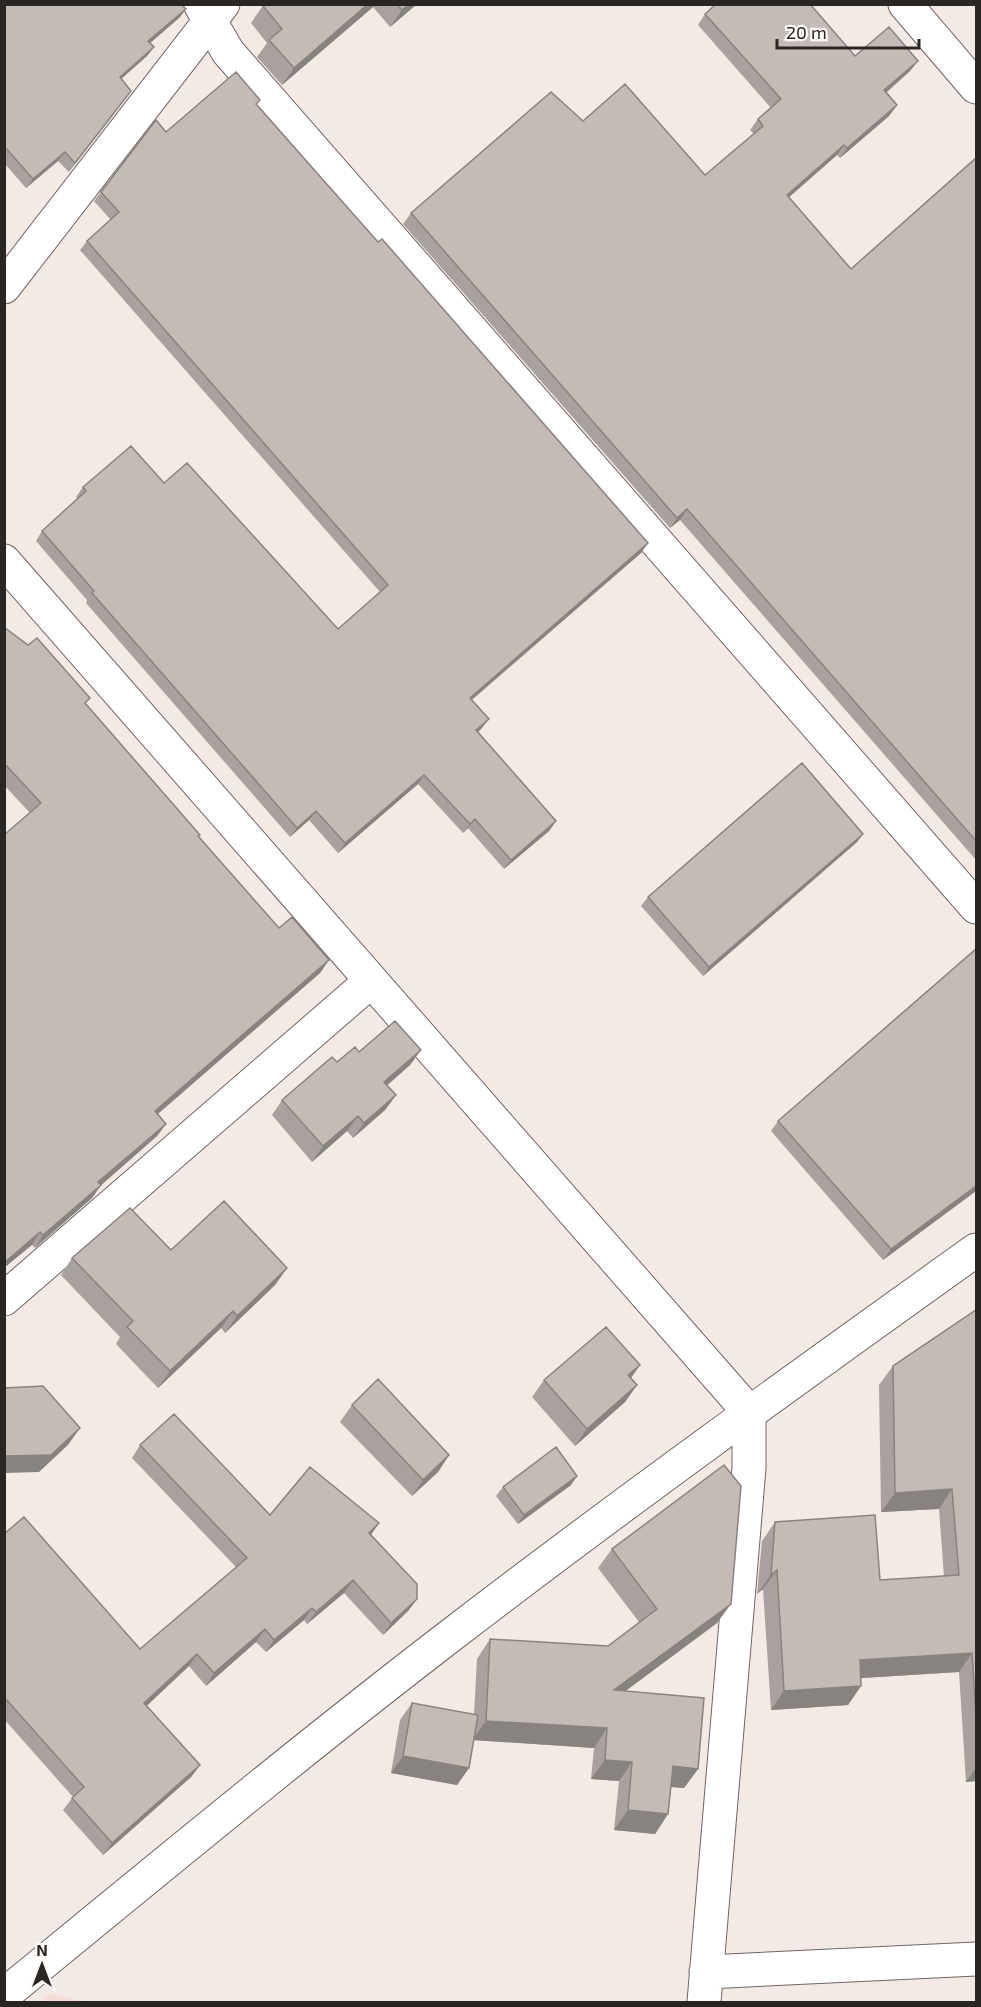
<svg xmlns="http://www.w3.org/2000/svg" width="981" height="2007" viewBox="0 0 981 2007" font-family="'Exo 2',sans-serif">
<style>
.education{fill:#f6dcd6}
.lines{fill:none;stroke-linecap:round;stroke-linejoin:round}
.minor-casing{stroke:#6f6562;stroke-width:35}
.tertiary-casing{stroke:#6f6562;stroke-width:35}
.minor{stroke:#fff;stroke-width:33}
.tertiary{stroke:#fff;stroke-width:33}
.wall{fill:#a9a19d}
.shaded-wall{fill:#89837f}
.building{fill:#c4bbb6;stroke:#89837f;stroke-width:1.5}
</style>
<rect width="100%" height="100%" fill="#f4eae5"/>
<path class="education" d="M 50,1994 L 87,2002 L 40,2002 Z"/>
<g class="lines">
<g class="minor-casing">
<path id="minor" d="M 200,4 L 228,52 L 976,907
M 4,561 L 749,1412 L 749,1468 L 704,2002
M 4,1299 L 371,981
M 706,1972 L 976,1959"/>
</g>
<g class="tertiary-casing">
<path id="tertiary" d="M 905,4 L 976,87
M 4,287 L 223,4
M 4,1995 C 152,1874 299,1752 450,1636 C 623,1503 800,1376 976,1250"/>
</g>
<use href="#minor" class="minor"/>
<use href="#tertiary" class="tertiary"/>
</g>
<path class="wall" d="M 4,4 L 186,9 L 179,18 L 150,43 L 154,47 L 147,56 L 121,79 L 131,91 L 69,172 L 58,161 L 26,188 L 4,163 Z
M 264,4 L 417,4 L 390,27 L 373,7 L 282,85 L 257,57 L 267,43 L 251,23 Z
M 705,14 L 910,71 L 886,93 L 897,105 L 889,116 L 840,158 L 837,155 L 789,197 L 851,269 L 976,158 L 976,860 L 680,520 L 670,528 L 403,224 L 411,213 L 583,121 L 705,175 L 754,134 L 750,130 L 758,119 L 771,108 L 698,25 Z
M 257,104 L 378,242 L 648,543 L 641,553 L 472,700 L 482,728 L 478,732 L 556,821 L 549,831 L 504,869 L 468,828 L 463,833 L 418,784 L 338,853 L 309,820 L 290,837 L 86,603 L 87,600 L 36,541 L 42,531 L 78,499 L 76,497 L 83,487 L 164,483 L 338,629 L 380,592 L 80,250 L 87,241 L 111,220 L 94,201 L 101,192 L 166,132 Z
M 4,627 L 86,704 L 198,837 L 279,928 L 329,960 L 320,973 L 158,1114 L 166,1124 L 157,1136 L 101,1185 L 92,1198 L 35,1248 L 32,1245 L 30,813 L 4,785 Z
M 863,834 L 857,842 L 703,976 L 641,906 L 648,897 Z
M 976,949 L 976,1191 L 883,1260 L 771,1131 L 778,1121 Z
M 421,1050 L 410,1065 L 387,1085 L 396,1095 L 385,1110 L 353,1138 L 347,1131 L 312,1162 L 272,1115 L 282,1100 L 337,1062 L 359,1052 Z
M 171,1250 L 287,1268 L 275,1285 L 225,1333 L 221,1328 L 158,1388 L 116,1344 L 120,1337 L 61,1275 L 72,1258 Z
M 976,1310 L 976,1781 L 966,1782 L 959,1672 L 861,1678 L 861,1686 L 848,1705 L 771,1710 L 763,1589 L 757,1594 L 762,1541 L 775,1522 L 880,1580 L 944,1576 L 939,1509 L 881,1512 L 879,1385 L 893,1366 Z
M 640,1365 L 631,1378 L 637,1385 L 625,1402 L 575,1446 L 532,1397 L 544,1380 Z
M 352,1405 L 449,1455 L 438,1472 L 412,1496 L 340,1422 Z
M 140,1445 L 270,1515 L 379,1523 L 371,1535 L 417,1599 L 408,1611 L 383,1635 L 344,1593 L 307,1624 L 304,1620 L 266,1652 L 256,1642 L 206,1686 L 189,1666 L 146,1706 L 200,1765 L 191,1777 L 103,1855 L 63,1810 L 73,1797 L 4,1719 L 4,1534 L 140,1649 L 236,1567 L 132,1458 Z
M 571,1485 L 518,1524 L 496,1496 L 503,1487 Z
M 612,1549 L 717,1623 L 625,1691 L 698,1769 L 684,1788 L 671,1787 L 668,1814 L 655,1834 L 614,1830 L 619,1781 L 591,1779 L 594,1748 L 473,1740 L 469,1768 L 457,1785 L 391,1773 L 400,1720 L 412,1703 L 474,1714 L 477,1659 L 490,1639 L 608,1646 L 639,1622 L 598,1568 Z"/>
<path class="shaded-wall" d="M 368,4 L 375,4 L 373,7 L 282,85 L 294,68 Z
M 409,4 L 417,4 L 390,27 L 402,10 Z
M 186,9 L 179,18 L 142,50 L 148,41 Z
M 154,47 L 147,56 L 113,86 L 120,77 Z
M 918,61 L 910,71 L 876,101 L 884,90 Z
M 897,105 L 889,116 L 840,158 L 847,148 Z
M 844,145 L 837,155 L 779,206 L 787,195 Z
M 65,152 L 58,161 L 26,188 L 33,179 Z
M 687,509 L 680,520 L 670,528 L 677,518 Z
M 648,543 L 641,553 L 463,707 L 470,698 Z
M 489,719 L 482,728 L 469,740 L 476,730 Z
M 424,775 L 418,784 L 338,853 L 345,843 Z
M 316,811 L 309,820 L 290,837 L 297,828 Z
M 475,819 L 468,828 L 463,833 L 470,824 Z
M 556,821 L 549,831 L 504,869 L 511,860 Z
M 863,834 L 857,842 L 703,976 L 709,967 Z
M 329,960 L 320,973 L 146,1124 L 155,1111 Z
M 421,1050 L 410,1065 L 374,1097 L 384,1082 Z
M 396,1095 L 385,1110 L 353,1138 L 364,1123 Z
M 358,1116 L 347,1131 L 312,1162 L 323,1146 Z
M 166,1124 L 157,1136 L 90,1195 L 98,1182 Z
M 101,1185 L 92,1198 L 35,1248 L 43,1235 Z
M 976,1186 L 976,1191 L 883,1260 L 891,1249 Z
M 40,1232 L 32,1245 L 4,1268 L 4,1263 Z
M 287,1268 L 275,1285 L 225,1333 L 237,1316 Z
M 233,1311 L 221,1328 L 158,1388 L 170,1371 Z
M 640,1365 L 628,1382 L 628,1375 Z
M 637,1385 L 625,1402 L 575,1446 L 587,1429 Z
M 80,1428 L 68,1445 L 39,1472 L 4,1473 L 4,1456 Z
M 449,1455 L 438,1472 L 412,1496 L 423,1480 Z
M 577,1476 L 571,1485 L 518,1524 L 524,1515 Z
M 952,1489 L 939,1509 L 881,1512 L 895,1493 Z
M 379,1523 L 370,1536 L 369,1533 Z
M 777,1570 L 763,1589 L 757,1594 L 771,1575 Z
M 353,1580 L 344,1593 L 307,1624 L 316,1612 Z
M 417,1599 L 408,1611 L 383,1635 L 391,1623 Z
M 731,1604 L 717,1623 L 600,1710 L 614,1690 Z
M 312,1608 L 304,1620 L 266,1652 L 274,1640 Z
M 265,1629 L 256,1642 L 206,1686 L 214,1673 Z
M 972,1653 L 959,1672 L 846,1679 L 860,1660 Z
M 197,1654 L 189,1666 L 136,1716 L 144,1703 Z
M 861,1686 L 848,1705 L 771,1710 L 784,1691 Z
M 486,1721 L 607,1728 L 594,1748 L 472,1740 Z
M 403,1756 L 469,1768 L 457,1785 L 391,1773 Z
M 605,1760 L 632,1762 L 619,1781 L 591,1779 Z
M 200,1765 L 191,1777 L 103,1855 L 112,1843 Z
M 673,1766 L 698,1769 L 684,1788 L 659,1786 Z
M 976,1768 L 976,1781 L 966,1782 Z
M 628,1810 L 668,1814 L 655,1834 L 614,1830 Z"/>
<path class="building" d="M 4,4 L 181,4 L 186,9 L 148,41 L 154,47 L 120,77 L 131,91 L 75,163 L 65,152 L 33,179 L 4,146 Z
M 264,4 L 368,4 L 294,68 L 269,40 L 282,29 L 263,6 Z
M 397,4 L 409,4 L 402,10 Z
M 716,4 L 810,4 L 855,56 L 889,27 L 918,61 L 884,90 L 897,105 L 847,148 L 844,145 L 787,195 L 851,269 L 976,158 L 976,841 L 687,509 L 677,518 L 411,213 L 551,92 L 583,121 L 625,84 L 705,175 L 763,126 L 758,119 L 781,99 L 705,14 Z
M 236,72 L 260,100 L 256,104 L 378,242 L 382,239 L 648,543 L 470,698 L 489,719 L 476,730 L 556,821 L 511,860 L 475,819 L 470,824 L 424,775 L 345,843 L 316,811 L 297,828 L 92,593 L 94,591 L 42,531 L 86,491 L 83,487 L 131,446 L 164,483 L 187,463 L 338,629 L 388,585 L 87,241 L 119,212 L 101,192 L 156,120 L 166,132 Z
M 4,627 L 28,645 L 37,638 L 90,698 L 85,703 L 200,835 L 198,836 L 279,928 L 292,917 L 329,960 L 155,1111 L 166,1124 L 98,1182 L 101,1185 L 43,1235 L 40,1232 L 4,1263 L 4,835 L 41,803 L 4,763 Z
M 802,763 L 863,834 L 709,967 L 648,897 Z
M 976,949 L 976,1186 L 891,1249 L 778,1121 Z
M 395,1021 L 421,1050 L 384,1082 L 396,1095 L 364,1123 L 358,1116 L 323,1146 L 282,1100 L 332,1057 L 337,1062 L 355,1047 L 359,1052 Z
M 224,1201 L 287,1268 L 237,1316 L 233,1311 L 170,1371 L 127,1327 L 133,1321 L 72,1258 L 130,1208 L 171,1250 Z
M 976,1310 L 976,1716 L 972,1653 L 860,1660 L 861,1686 L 784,1691 L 777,1570 L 771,1575 L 775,1522 L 875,1515 L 880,1580 L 959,1575 L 952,1489 L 895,1493 L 893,1366 Z
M 606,1327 L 640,1365 L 628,1375 L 637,1385 L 587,1429 L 544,1380 Z
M 378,1379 L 449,1455 L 423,1480 L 352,1405 Z
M 43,1386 L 80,1428 L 51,1455 L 4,1456 L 4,1388 Z
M 174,1414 L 270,1515 L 310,1467 L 379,1523 L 369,1533 L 417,1584 L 417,1599 L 391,1623 L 353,1580 L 316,1612 L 312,1608 L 274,1640 L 265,1629 L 214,1673 L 197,1654 L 144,1703 L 200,1765 L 112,1843 L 72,1798 L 84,1787 L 4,1697 L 4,1534 L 24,1517 L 140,1649 L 247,1558 L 140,1445 Z
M 556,1447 L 577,1476 L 524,1515 L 503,1487 Z
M 724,1465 L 741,1486 L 731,1604 L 614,1690 L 704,1698 L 698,1769 L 673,1766 L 668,1814 L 628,1810 L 632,1762 L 605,1760 L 607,1728 L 486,1721 L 490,1639 L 608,1646 L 657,1609 L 612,1549 Z
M 412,1703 L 478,1715 L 469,1768 L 403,1756 Z"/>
<rect width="981" height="2007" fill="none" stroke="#2a2624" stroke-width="12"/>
<g transform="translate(42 1965)" stroke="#fef8f5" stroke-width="4.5" paint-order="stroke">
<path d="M0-4.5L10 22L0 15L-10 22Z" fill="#2a2624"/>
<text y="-9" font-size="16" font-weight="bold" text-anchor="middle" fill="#2a2624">N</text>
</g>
<path d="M777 39v9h142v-9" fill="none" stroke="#2a2624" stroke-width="3"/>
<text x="786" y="39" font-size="18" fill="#2a2624" stroke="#fef8f5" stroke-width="4.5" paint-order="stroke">20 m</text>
</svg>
